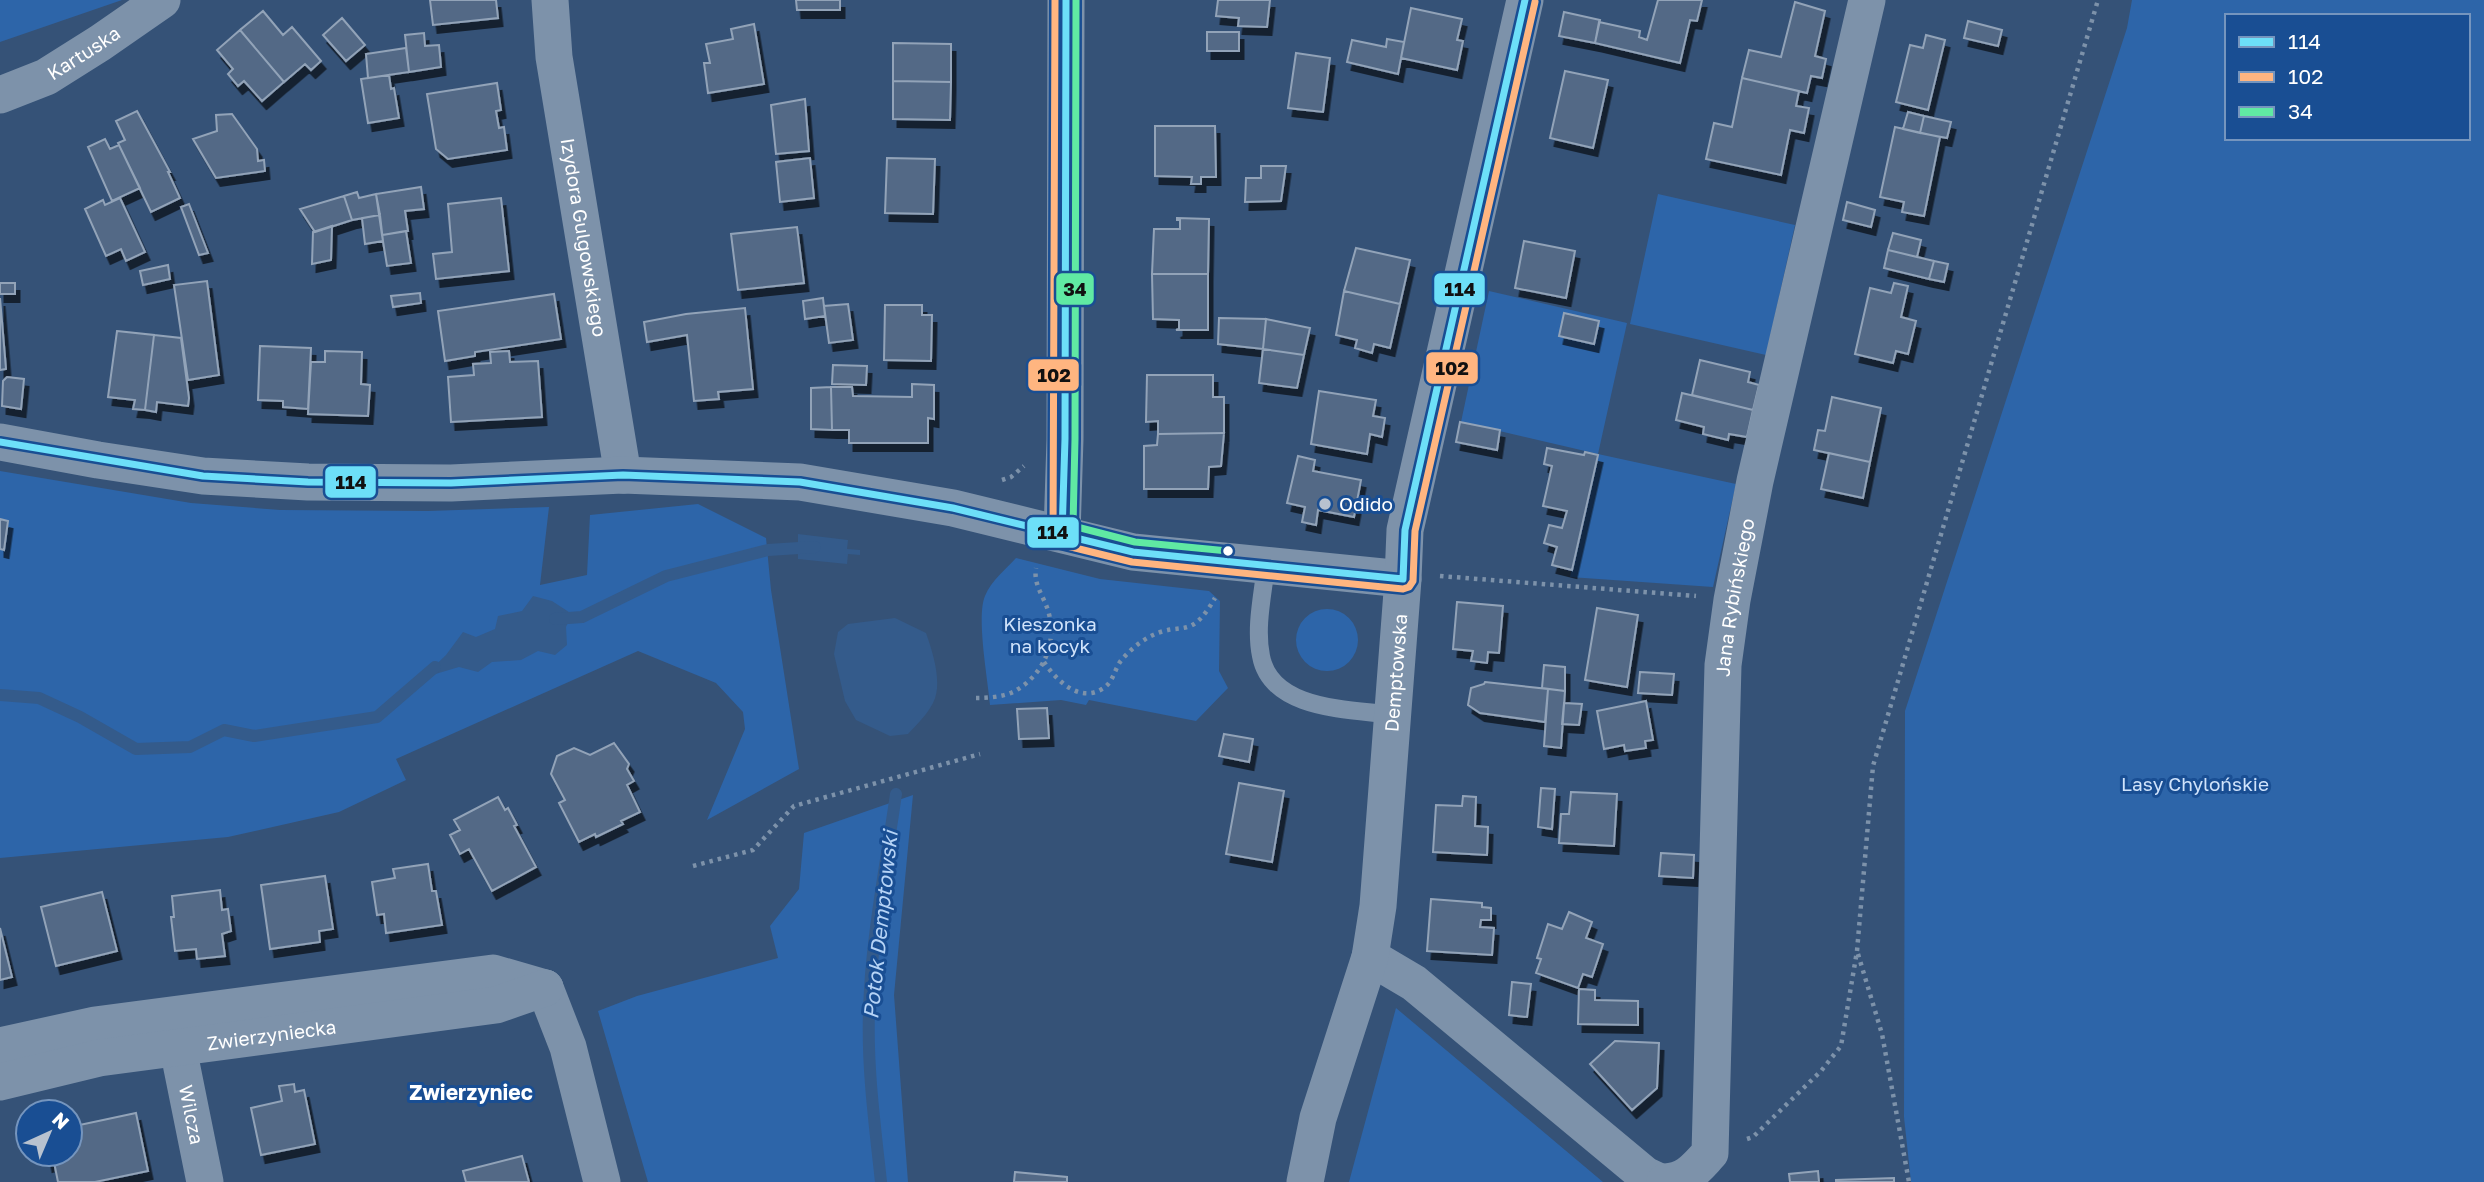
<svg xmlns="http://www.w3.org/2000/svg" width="2484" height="1182" viewBox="0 0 2484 1182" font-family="'Golos Text',sans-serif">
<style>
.green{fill:#2d65a9;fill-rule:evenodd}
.water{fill:#345b8b}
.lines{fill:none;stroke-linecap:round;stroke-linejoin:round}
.stream{stroke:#345b8b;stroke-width:12}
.building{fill:#526986;stroke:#92a3b8;stroke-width:2;filter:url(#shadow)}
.path{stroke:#7d92aa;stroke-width:4.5;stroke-dasharray:3.5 5;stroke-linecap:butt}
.service{stroke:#7d92aa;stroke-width:18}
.minor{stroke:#7d92aa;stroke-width:37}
.bus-1-casing{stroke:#194e93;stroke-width:12}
.bus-2-casing{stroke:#194e93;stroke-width:12}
.bus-3-casing{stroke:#194e93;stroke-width:12}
.bus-1{stroke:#6ddff8;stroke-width:7}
.bus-2{stroke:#ffb580;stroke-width:7}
.bus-3{stroke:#60e9a3;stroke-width:7}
.poi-dot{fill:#b8c2cf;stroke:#194e93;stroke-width:2.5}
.bus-dot{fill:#fff;stroke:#194e93;stroke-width:2.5}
.labels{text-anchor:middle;stroke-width:6;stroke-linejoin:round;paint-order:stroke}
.street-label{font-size:19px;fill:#fff;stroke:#194e93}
.poi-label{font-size:19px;fill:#fff;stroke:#194e93;text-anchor:start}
.park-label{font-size:19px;fill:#d0e3fb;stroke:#194e93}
.water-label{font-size:21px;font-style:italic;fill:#b5d3f6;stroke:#194e93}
.neighbourhood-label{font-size:21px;font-weight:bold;fill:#fff;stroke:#194e93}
.line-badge{stroke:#194e93;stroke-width:2.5}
.pale-badge-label{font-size:19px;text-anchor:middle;font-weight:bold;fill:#111}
</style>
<defs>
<filter id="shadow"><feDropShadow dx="4.5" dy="8" stdDeviation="0" flood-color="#0009"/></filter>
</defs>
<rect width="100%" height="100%" fill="#355277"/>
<path class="green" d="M 0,0 L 122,0 L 0,42 Z
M 2132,0 L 2484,0 L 2484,1182 L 1911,1182 L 1904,1117 L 1905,711 L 2127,28 ZM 2227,16 L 2468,16 L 2468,138 L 2227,138 Z
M 1658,194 L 1795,225 L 1766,355 L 1630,324 Z
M 1489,291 L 1627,323 L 1598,454 L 1736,484 L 1713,587 L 1570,577 L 1598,454 L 1461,422 Z
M 0,471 L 191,503 L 280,510 L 428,511 L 549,507 L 540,585 L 587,575 L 590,515 L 698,504 L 766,538 L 771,590 L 799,769 L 707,820 L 745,729 L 743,712 L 716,683 L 638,651 L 396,759 L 406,780 L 339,812 L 228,837 L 0,858 Z
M 1016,558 L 1100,579 L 1209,591 L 1220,601 L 1219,671 L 1228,688 L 1196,721 L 1089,700 L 1086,705 L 1061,700 L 990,705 C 988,680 976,617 985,596 C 991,581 1006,569 1016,558 Z
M1296 640a31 31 0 1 1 62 0a31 31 0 1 1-62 0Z
M 913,795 L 894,995 L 908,1182 L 648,1182 L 598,1011 L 637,996 L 778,958 L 770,926 L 799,889 L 804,833 Z
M 1396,1008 L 1603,1182 L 1349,1182 Z"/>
<path class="water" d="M 798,534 L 848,540 L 847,549 L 860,550 L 860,555 L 848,554 L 847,564 L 798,559 Z
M 533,596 L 552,601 L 572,614 L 566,627 L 567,645 L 555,655 L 538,651 L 521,660 L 492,662 L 478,672 L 459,667 L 422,678 L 446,655 L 463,632 L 476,637 L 495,629 L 498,616 L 522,611 Z
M 895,618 L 926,633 C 933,653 943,684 933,703 C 927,715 917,724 908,734 L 890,736 L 856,720 L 845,701 L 834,654 L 838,632 L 848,624 Z"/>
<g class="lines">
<path class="stream" d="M 555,619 L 582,617 L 666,576 L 768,550 L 815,547
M 0,695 L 39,698 L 80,717 L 136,749 L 190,747 L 224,730 L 254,736 L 377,717 L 435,667
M 881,1182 C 875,1126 867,1068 869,1011 C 871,939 886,865 896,794"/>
</g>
<path class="building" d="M 430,0 L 496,0 L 498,18 L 433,25 Z
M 796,0 L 840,0 L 840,10 L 797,10 Z
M 1218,0 L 1270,0 L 1267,27 L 1238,26 L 1239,18 L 1216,16 Z
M 1658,0 L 1702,0 L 1697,21 L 1690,20 L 1680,63 L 1595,43 L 1599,22 L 1640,31 L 1639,37 L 1647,40 Z
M 1795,2 L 1825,11 L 1815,56 L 1826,59 L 1822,78 L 1811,76 L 1807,93 L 1742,78 L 1749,50 L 1781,57 Z
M 1411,8 L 1462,19 L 1457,40 L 1463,41 L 1457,70 L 1401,58 Z
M 263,11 L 283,35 L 292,27 L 321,61 L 311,70 L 305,64 L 284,82 L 240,30 Z
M 1564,12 L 1600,20 L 1595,43 L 1559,36 Z
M 342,18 L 365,45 L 346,61 L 323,35 Z
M 1968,21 L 2002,30 L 1998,46 L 1964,38 Z
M 754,24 L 764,84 L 708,93 L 704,63 L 710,63 L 706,44 L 733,39 L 731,29 Z
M 240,30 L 284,82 L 262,101 L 244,81 L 238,86 L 228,74 L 233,69 L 217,50 Z
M 1207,32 L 1239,32 L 1239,51 L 1207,51 Z
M 424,33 L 425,46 L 439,45 L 441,67 L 409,72 L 405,35 Z
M 1926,35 L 1945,40 L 1928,110 L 1896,102 L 1910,45 L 1923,48 Z
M 1387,39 L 1404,42 L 1398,74 L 1347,62 L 1352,40 L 1386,47 Z
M 893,43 L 951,44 L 951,82 L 893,81 Z
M 406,48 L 409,72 L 368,78 L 366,54 Z
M 1296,53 L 1330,58 L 1323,112 L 1288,108 Z
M 1565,71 L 1608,80 L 1593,148 L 1550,138 Z
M 389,75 L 391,89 L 394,88 L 399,118 L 368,123 L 361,79 Z
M 1742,78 L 1799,91 L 1796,106 L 1809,108 L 1804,133 L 1790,130 L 1781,175 L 1706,159 L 1714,123 L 1732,127 Z
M 893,81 L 951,82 L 950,120 L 893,119 Z
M 497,83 L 501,110 L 496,111 L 499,128 L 504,127 L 507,150 L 448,159 L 436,149 L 427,94 Z
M 805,99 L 809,151 L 776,154 L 771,105 Z
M 137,111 L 170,172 L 168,172 L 180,198 L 151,212 L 118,143 L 125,140 L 116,121 Z
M 1908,112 L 1924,116 L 1920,133 L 1903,129 Z
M 232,114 L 257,149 L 258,161 L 264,160 L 265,171 L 216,178 L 193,139 L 217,131 L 216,115 Z
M 1924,116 L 1951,122 L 1947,138 L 1920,133 Z
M 1155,126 L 1215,126 L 1216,177 L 1201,177 L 1201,184 L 1191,184 L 1192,177 L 1155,176 Z
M 1895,127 L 1940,137 L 1924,216 L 1902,212 L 1904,202 L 1880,197 Z
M 105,139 L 110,149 L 119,145 L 140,188 L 112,201 L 88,147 Z
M 810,158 L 814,198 L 780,202 L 776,162 Z
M 887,158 L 935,159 L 933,214 L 885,213 Z
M 1261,166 L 1286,166 L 1281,201 L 1245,202 L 1246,178 L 1261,178 Z
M 421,187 L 424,209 L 405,211 L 408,231 L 382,235 L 376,194 Z
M 357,192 L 359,198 L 376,194 L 380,215 L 352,220 L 344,196 Z
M 344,196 L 352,220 L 315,232 L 300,209 Z
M 120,198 L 145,252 L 126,261 L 121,249 L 106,256 L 85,209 L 103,200 L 105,205 Z
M 501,198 L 509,271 L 436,279 L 433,254 L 452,252 L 448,204 Z
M 1847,202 L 1875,210 L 1871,227 L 1843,220 Z
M 189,204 L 208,253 L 199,255 L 181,207 Z
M 380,215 L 383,241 L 365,244 L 362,218 Z
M 1177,218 L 1209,219 L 1208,274 L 1152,274 L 1154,229 L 1180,229 L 1180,220 L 1177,220 Z
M 332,226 L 331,260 L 312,264 L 313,232 Z
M 797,227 L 804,283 L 738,290 L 731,234 Z
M 406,231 L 411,263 L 387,266 L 382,235 Z
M 1893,233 L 1921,240 L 1917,257 L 1888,250 Z
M 1524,241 L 1575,251 L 1566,298 L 1515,288 Z
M 1356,248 L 1410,260 L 1400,304 L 1344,291 Z
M 1888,250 L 1934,261 L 1929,279 L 1884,268 Z
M 1934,261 L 1948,264 L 1944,282 L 1929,279 Z
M 168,265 L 170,279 L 143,285 L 140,271 Z
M 1152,274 L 1208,274 L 1208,330 L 1176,330 L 1179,329 L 1179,320 L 1153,319 Z
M 207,281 L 219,375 L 188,380 L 174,285 Z
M 0,283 L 15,283 L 15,294 L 0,294 Z
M 1894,283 L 1908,286 L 1901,317 L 1916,321 L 1908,354 L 1896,351 L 1893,363 L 1855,354 L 1870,288 L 1891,293 Z
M 1344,291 L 1400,304 L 1390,348 L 1374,344 L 1372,353 L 1355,348 L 1357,340 L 1336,335 Z
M 420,293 L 421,303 L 393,307 L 391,296 Z
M 554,294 L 561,339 L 475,352 L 475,356 L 445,361 L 438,311 Z
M 0,298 L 6,369 L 0,370 Z
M 823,298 L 825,316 L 805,319 L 803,301 Z
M 848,304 L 853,340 L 829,343 L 824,306 Z
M 885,305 L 922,305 L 922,315 L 932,315 L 931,361 L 884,360 Z
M 745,308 L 753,389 L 718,392 L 719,399 L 694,401 L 687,335 L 647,342 L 644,322 L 686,314 Z
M 1564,313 L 1599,321 L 1594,344 L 1559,336 Z
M 1219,318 L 1266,319 L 1263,349 L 1218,344 Z
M 1266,319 L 1310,328 L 1304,355 L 1263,349 Z
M 117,331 L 154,335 L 145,410 L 133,409 L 135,400 L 108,397 Z
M 154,335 L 181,338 L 189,398 L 188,406 L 157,402 L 156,412 L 145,410 Z
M 260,346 L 311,348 L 308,409 L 283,407 L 283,401 L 258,400 Z
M 1263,349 L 1304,355 L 1297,388 L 1259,383 Z
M 325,351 L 362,352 L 361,384 L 370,385 L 368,416 L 308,414 L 311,362 L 325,362 Z
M 509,351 L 510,362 L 538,361 L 542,417 L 451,422 L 448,377 L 474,375 L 473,364 L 491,363 L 490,352 Z
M 1700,360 L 1750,372 L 1748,382 L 1759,385 L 1753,410 L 1692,395 Z
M 833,365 L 867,366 L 866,385 L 832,384 Z
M 1147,375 L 1213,375 L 1213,397 L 1224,397 L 1224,433 L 1158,434 L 1158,421 L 1146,422 Z
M 7,377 L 24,379 L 21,409 L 2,406 L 3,381 Z
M 912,384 L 934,385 L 934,419 L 928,418 L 928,443 L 849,443 L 849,430 L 832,430 L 831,387 L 852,387 L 853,396 L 912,397 Z
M 831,387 L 832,430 L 811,429 L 811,388 Z
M 1319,391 L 1376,400 L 1373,416 L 1385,418 L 1382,437 L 1370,434 L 1367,454 L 1311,444 Z
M 1682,393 L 1753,410 L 1747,437 L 1729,434 L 1728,440 L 1703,434 L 1704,427 L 1676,420 Z
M 1832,397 L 1881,408 L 1870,462 L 1814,450 L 1818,430 L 1825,431 Z
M 1460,422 L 1500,430 L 1497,450 L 1456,442 Z
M 1224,433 L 1221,466 L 1209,467 L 1208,489 L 1144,489 L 1144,446 L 1157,445 L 1158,434 Z
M 1547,448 L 1584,455 L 1585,452 L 1598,455 L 1572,570 L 1552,565 L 1557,547 L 1544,543 L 1549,525 L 1562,528 L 1567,511 L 1543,506 L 1552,466 L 1544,464 Z
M 1829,453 L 1870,462 L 1863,498 L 1821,489 Z
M 1298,456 L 1315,460 L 1313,471 L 1361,480 L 1354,517 L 1318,510 L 1316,525 L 1302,522 L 1305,507 L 1287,503 Z
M 0,519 L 8,521 L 4,550 L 0,549 Z
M 1457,602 L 1503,606 L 1499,653 L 1488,652 L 1487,663 L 1471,661 L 1473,651 L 1453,649 Z
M 1597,608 L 1638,615 L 1627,687 L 1585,680 Z
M 1544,665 L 1565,667 L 1565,691 L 1542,688 Z
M 1640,672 L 1674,674 L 1672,695 L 1638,693 Z
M 1485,682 L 1548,689 L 1545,722 L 1480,713 L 1468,705 L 1471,688 L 1484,684 Z
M 1548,689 L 1565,691 L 1561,748 L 1544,746 Z
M 1646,701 L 1653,740 L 1645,741 L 1646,748 L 1625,751 L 1624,745 L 1604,749 L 1597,711 Z
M 1564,703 L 1582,704 L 1579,725 L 1562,724 Z
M 1047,708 L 1049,738 L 1019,739 L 1017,709 Z
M 1224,734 L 1253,739 L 1249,762 L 1219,756 Z
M 614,743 L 629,764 L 627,769 L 634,781 L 627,785 L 640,812 L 621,821 L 623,824 L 596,837 L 595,834 L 579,842 L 559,803 L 565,800 L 551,774 L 557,756 L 574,748 L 590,755 Z
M 1239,783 L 1284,791 L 1272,862 L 1226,854 Z
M 1541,788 L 1555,789 L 1552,829 L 1538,827 Z
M 1571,792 L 1617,794 L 1614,846 L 1559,843 L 1561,814 L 1569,814 Z
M 1463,796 L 1476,797 L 1475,826 L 1488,827 L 1487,855 L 1433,852 L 1436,805 L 1462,806 Z
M 498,797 L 505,810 L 508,808 L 517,825 L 514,826 L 536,867 L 492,891 L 469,849 L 460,854 L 450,835 L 460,830 L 454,820 Z
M 1661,853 L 1694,855 L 1693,878 L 1659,876 Z
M 428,864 L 432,891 L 436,891 L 442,925 L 386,933 L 384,914 L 377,915 L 372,882 L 395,878 L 393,869 Z
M 325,876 L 333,929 L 319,931 L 320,942 L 270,949 L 261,885 Z
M 220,890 L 222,910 L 228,909 L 231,931 L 222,934 L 225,956 L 197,959 L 196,949 L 175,951 L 171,917 L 174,917 L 172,896 Z
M 102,892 L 117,951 L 56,966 L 41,907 Z
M 1431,899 L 1482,903 L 1482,907 L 1491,908 L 1491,920 L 1481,920 L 1480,927 L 1494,928 L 1492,955 L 1427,951 Z
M 1569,912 L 1592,922 L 1586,938 L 1603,944 L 1592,977 L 1583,974 L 1578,988 L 1536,973 L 1541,959 L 1537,958 L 1548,924 L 1562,929 Z
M 0,928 L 12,977 L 0,980 Z
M 1512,982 L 1531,984 L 1527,1017 L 1509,1015 Z
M 1579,989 L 1595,990 L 1595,1000 L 1638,1001 L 1638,1025 L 1578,1024 Z
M 1615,1041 L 1659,1043 L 1657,1088 L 1632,1110 L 1590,1064 Z
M 294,1084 L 295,1092 L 304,1090 L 315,1144 L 261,1155 L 251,1108 L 282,1101 L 279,1086 Z
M 136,1113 L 148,1171 L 95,1182 L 58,1182 L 54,1162 L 48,1164 L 46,1154 L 70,1154 L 70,1127 Z
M 522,1156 L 529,1182 L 466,1182 L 463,1171 Z
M 1818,1171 L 1819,1182 L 1790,1182 L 1789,1174 Z
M 1015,1172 L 1067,1177 L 1067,1182 L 1014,1182 Z
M 1894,1178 L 1894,1182 L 1836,1182 L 1836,1180 Z"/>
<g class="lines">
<path class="path" d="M 1002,480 L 1011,477 L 1024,466
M 1440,576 L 1696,596
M 1044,662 C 1056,680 1079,703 1102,689 C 1113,683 1114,671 1120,662 C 1127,653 1138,643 1149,637 C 1183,619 1189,643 1215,598
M 976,698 C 988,698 1002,697 1013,692 C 1042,677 1057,645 1049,614 C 1045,597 1033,586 1036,568
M 693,866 L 753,850 L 794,806 L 980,754
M 1858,954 L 1882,1034 L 1909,1182
M 1747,1139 L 1753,1137 L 1821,1071 L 1841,1046 L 1857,951 L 1873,766 L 2098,0"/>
<path class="service" d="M 1266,565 C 1263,594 1255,627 1261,656 C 1271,711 1351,709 1393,715"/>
<g class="minor">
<path id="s1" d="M 550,0 L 554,57 L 623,475"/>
<path id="s2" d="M 0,95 L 46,77 L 100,43 L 162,0"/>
<path d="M 0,442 L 98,460 L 203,476 L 308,482 L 451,483 L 623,475 L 800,482 L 953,508 L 1133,552 L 1403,579"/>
<path d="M 1062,534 L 1065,439 L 1066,0"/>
<path d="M 1370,957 L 1414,983 L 1645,1175 L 1660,1182"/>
<path d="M 545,988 L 568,1047 L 602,1182"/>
<path d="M 0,1046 L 95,1025 L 493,973 L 545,988"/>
<path id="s3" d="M 178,1048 L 205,1182"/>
<path id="s4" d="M 0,1082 L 99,1058 L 496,1005 L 545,988"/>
<path id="s5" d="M 1305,1182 L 1318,1118 L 1370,957 L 1378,906 L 1403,579 L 1405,530 L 1525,0"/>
<path id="s6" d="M 1665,1182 C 1687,1181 1696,1168 1710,1153 L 1723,665 L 1732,600 L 1755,481 L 1867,0"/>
</g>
<g class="bus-1-casing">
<path id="bus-1" d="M 0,442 L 203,476 L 308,482 L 451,483 L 623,475 L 800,482 L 953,508 L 1133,552 L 1403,579
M 1062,534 L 1065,439 L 1066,0
M 1403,579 L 1405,530 L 1525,0"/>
</g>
<g class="bus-2-casing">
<path id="bus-2" d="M 1055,0 L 1053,539 L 1059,544 L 1132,562 L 1403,589 L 1409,587 L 1413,581 L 1415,531 L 1535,2"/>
</g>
<g class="bus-3-casing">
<path id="bus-3" d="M 1076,0 L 1075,439 L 1073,526 L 1135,542 L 1228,551"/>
</g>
<use href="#bus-1" class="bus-1"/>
<use href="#bus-2" class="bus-2"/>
<use href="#bus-3" class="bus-3"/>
</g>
<circle class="poi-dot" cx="1325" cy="504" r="7"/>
<circle class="bus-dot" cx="1228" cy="551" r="6"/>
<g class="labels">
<g class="street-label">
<text dy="7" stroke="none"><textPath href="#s2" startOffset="94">Kartuska</textPath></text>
<text dy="7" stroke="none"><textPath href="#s1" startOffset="240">Izydora Gulgowskiego</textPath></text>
<text dy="7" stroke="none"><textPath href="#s6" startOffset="612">Jana Rybińskiego</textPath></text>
<text dy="7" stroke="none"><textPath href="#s5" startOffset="520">Demptowska</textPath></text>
<text dy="7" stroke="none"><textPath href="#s4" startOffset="276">Zwierzyniecka</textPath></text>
<text dy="7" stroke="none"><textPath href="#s3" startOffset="68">Wilcza</textPath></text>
</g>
<g class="poi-label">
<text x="1339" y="511">Odido</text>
</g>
<g class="park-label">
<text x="1050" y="631">Kieszonka<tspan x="1050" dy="22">na kocyk</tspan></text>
<text x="2195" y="791">Lasy Chylońskie</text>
</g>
<g class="water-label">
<text transform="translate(881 925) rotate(-84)" y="7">Potok Demptowski</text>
</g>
<g class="neighbourhood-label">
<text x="471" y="1100">Zwierzyniec</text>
</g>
</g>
<g class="line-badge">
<rect x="1433" y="272" width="53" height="34" rx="7" fill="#6ddff8"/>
<rect x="1055" y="272" width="40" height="34" rx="7" fill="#60e9a3"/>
<rect x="1425" y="351" width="54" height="34" rx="7" fill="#ffb580"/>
<rect x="1027" y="358" width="53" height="34" rx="7" fill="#ffb580"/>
<rect x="324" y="465" width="53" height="34" rx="7" fill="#6ddff8"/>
<rect x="1026" y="516" width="54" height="33" rx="7" fill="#6ddff8"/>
</g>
<g class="pale-badge-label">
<text x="1460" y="296">114</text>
<text x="1075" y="296">34</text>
<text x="1452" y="375">102</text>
<text x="1054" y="382">102</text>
<text x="351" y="489">114</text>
<text x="1053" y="539">114</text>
</g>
<rect x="2225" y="14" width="245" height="126" fill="#194e93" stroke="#7595be" stroke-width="2"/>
<rect x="2239" y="37" width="35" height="10" fill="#6ddff8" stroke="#7595be" stroke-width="2"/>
<text x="2288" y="49" font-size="21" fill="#ffffff">114</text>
<rect x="2239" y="72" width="35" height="10" fill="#ffb580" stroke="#7595be" stroke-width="2"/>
<text x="2288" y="84" font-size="21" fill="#ffffff">102</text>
<rect x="2239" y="107" width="35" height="10" fill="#60e9a3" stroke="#7595be" stroke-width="2"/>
<text x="2288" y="119" font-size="21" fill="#ffffff">34</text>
<g transform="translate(49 1133) rotate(44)"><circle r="33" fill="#194e93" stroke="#7595be" stroke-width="2"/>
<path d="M0-5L12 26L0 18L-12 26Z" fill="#b8c2cf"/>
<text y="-10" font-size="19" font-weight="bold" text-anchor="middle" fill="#ffffff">N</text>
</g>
</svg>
